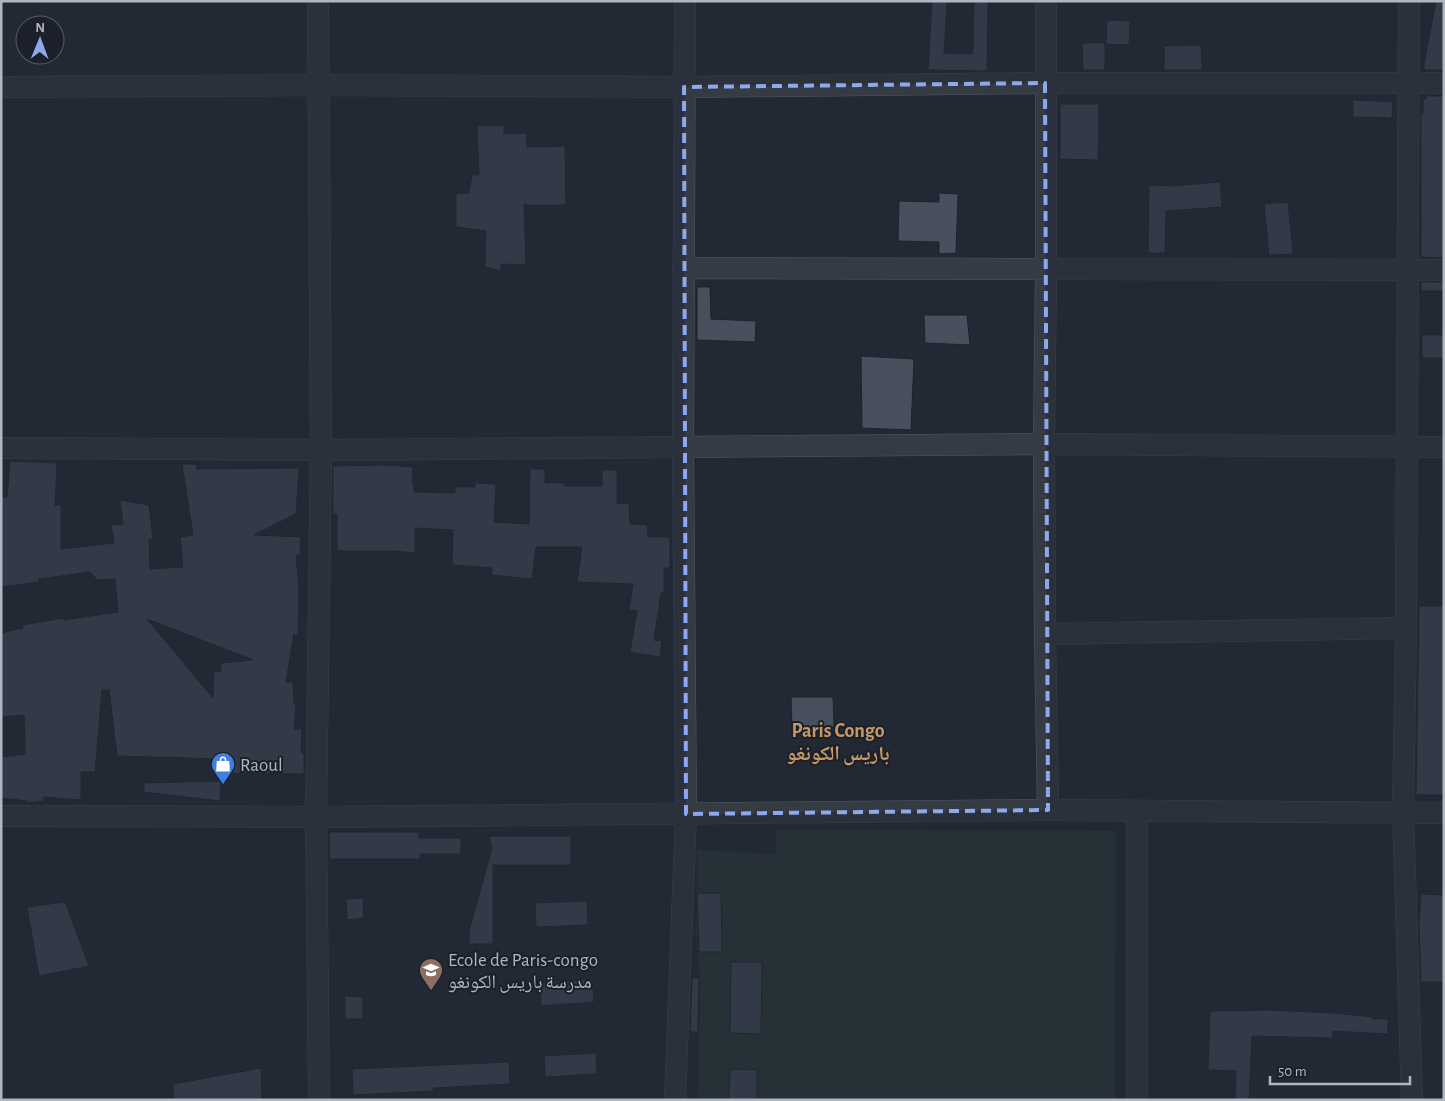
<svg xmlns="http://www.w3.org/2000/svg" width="1445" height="1101" viewBox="0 0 1445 1101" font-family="'Alegreya Sans','Noto Naskh Arabic',sans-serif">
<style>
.green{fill:#28383a}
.building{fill:#484f5d;stroke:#1d222c;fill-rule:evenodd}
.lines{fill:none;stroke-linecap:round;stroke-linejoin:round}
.minor-casing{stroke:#535863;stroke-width:22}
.minor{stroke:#353b45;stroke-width:21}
.marked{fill:none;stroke:#8ba9ec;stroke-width:4;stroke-dasharray:10 6;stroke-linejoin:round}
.labels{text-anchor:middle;stroke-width:4;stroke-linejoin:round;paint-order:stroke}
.poi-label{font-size:19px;fill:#b0b5c2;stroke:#1b202a;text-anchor:start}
.neighbourhood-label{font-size:20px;font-weight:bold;fill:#c79765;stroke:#1b202a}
</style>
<rect width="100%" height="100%" fill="#222935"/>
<path class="green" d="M 776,830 L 1116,831 L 1115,1100 L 698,1100 L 700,978 L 696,930 L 697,850 L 776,854 Z"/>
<path class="building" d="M 932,1 L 947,1 L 944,53 L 973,54 L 974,1 L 988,1 L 987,71 L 928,70 Z
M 1436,1 L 1444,1 L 1444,70 L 1424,70 L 1424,64 Z
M 1107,20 L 1130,21 L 1129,45 L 1106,44 Z
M 1082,43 L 1105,43 L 1105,70 L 1083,70 Z
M 1201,45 L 1202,70 L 1164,70 L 1164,46 Z
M 1426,96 L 1444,96 L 1444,258 L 1421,257 L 1421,114 L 1423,113 L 1423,99 L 1426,99 Z
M 1353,100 L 1393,102 L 1392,118 L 1353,117 Z
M 1060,104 L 1099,104 L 1098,160 L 1060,159 Z
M 504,125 L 504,134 L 526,133 L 527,147 L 565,146 L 566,205 L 524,205 L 526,265 L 501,264 L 501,271 L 485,267 L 486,231 L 456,227 L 456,194 L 469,193 L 472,175 L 479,175 L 477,126 Z
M 1220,182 L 1222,207 L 1166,211 L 1165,253 L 1148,253 L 1149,185 L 1171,186 Z
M 939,193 L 958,194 L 956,253 L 939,254 L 939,242 L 898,241 L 899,201 L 939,202 Z
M 1288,202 L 1293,254 L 1269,255 L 1264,204 Z
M 1421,282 L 1444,282 L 1444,291 L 1421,291 Z
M 697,287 L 710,287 L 711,319 L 756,321 L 755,342 L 697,340 Z
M 924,315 L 967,315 L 970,345 L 925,343 Z
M 1422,335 L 1444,335 L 1444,358 L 1422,358 Z
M 861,356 L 914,359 L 911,430 L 862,428 Z
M 10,461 L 57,463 L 55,505 L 61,505 L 61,549 L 114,543 L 111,525 L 123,524 L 120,500 L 149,505 L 153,539 L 149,540 L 150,569 L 183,567 L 180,537 L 193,535 L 182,464 L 196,464 L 197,469 L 299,468 L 296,514 L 254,535 L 301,537 L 300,556 L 296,556 L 299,588 L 298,636 L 294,634 L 286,682 L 293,682 L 294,703 L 296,703 L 294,729 L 302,729 L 301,752 L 304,753 L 304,774 L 224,773 L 224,759 L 117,756 L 109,690 L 102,690 L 95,772 L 81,772 L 81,800 L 44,797 L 44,801 L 27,803 L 27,801 L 1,798 L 1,757 L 25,754 L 25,741 L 24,715 L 1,717 L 1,633 L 23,628 L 22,625 L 64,618 L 64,620 L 118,612 L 115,579 L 97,580 L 90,572 L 39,579 L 39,582 L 1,587 L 1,497 L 7,497 ZM 147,619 L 225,649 L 253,660 L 221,663 L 221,671 L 214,672 L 213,698 Z
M 385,465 L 413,467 L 412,484 L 414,484 L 414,492 L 455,493 L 455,487 L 475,487 L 475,483 L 496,484 L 494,522 L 529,524 L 530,469 L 545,469 L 545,483 L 565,483 L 565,486 L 602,486 L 602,470 L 617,470 L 617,504 L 629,503 L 630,524 L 647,525 L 648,537 L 670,537 L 670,568 L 664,568 L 664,593 L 661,593 L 654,640 L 662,641 L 660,657 L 630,652 L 637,611 L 629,610 L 633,584 L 577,582 L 582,547 L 536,547 L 532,579 L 491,575 L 492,568 L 452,565 L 453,530 L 415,528 L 415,553 L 392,551 L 337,551 L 337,514 L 333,514 L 333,466 Z
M 1419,606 L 1444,606 L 1444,795 L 1416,795 Z
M 791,697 L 833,697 L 834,727 L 792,728 Z
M 221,781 L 220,801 L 144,792 L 144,783 Z
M 329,832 L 419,832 L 419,838 L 461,838 L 461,854 L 420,854 L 420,859 L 330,859 Z
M 489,836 L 571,836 L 571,865 L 493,865 L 493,944 L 469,944 L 469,931 L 492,848 Z
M 697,893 L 721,893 L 722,952 L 699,952 Z
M 1421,894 L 1444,895 L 1444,982 L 1421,982 L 1419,923 Z
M 363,898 L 364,918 L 347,920 L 346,899 Z
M 587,901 L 588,925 L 536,927 L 535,903 Z
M 65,902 L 89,966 L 39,976 L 27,907 Z
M 731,962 L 762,962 L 761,1034 L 730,1033 Z
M 692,978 L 699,978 L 698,1032 L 690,1032 Z
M 592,979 L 594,1002 L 541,1006 L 540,983 Z
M 345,996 L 363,997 L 363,1019 L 345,1019 Z
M 1269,1010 L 1333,1013 L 1373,1017 L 1372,1019 L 1388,1019 L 1388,1034 L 1333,1031 L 1332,1038 L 1252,1036 L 1249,1100 L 1235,1100 L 1236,1071 L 1208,1070 L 1210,1011 Z
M 596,1053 L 597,1074 L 545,1077 L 544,1056 Z
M 509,1062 L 510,1084 L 433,1088 L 434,1091 L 353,1095 L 352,1069 Z
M 261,1068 L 262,1100 L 174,1100 L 173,1084 Z
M 730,1069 L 757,1070 L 757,1100 L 729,1100 Z"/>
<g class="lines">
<g class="minor-casing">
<path id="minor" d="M 318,1 L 321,450 L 316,817 L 319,1100
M 1046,1 L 1046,270 L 1044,444 L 1045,634 L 1048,810
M 1409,1 L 1406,628 L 1403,812 L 1412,1100
M 1,87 L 318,85 L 684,87 L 1045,83 L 1444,83
M 683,268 L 1444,270
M 1,448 L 321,450 L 1044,444 L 1444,447
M 1045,634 L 1406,628
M 1,816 L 316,817 L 1048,810 L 1444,813
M 675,1100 L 686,814 L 683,447 L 685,1
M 1137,1100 L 1137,811"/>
</g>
<use href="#minor" class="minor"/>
</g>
<path d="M0 0H1445V1101H0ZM 1045,83 L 1048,810 L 686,814 L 684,87 Z" fill="#222935" fill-opacity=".55" fill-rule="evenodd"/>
<path class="marked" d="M 1045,83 L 1048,810 L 686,814 L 684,87 Z"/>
<defs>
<g id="shop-pin" transform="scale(1.25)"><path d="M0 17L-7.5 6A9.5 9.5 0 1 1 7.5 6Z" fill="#3f7fe0" stroke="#1b202a"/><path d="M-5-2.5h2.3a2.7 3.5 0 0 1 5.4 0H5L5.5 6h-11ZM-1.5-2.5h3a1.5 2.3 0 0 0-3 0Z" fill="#fff"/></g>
<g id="school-pin" transform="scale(1.25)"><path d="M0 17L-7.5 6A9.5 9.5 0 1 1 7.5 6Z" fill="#8d6e63" stroke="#1b202a"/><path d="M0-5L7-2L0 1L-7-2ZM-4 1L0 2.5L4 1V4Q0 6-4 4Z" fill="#fff"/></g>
</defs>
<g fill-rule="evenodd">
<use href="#shop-pin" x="223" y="764"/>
<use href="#school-pin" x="431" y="970"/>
</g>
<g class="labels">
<g class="poi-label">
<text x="240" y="771">Raoul</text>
<text x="448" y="966">Ecole de Paris-congo<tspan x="448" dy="22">مدرسة باريس الكونغو</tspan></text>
</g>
<g class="neighbourhood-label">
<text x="838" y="737">Paris Congo<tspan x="838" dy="23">باريس الكونغو</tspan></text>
</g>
</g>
<rect width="1445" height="1101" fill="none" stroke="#b0b5c2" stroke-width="5"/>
<g transform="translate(40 40) rotate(1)"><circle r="24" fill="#1b202a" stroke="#575c67"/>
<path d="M0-4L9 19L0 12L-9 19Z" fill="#8ba9ec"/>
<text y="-8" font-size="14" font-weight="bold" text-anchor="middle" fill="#b0b5c2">N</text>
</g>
<path d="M1270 1076v8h140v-8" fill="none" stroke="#b0b5c2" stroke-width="2.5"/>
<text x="1278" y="1076" font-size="15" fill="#b0b5c2" stroke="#1b202a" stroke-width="4" paint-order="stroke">50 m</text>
</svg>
